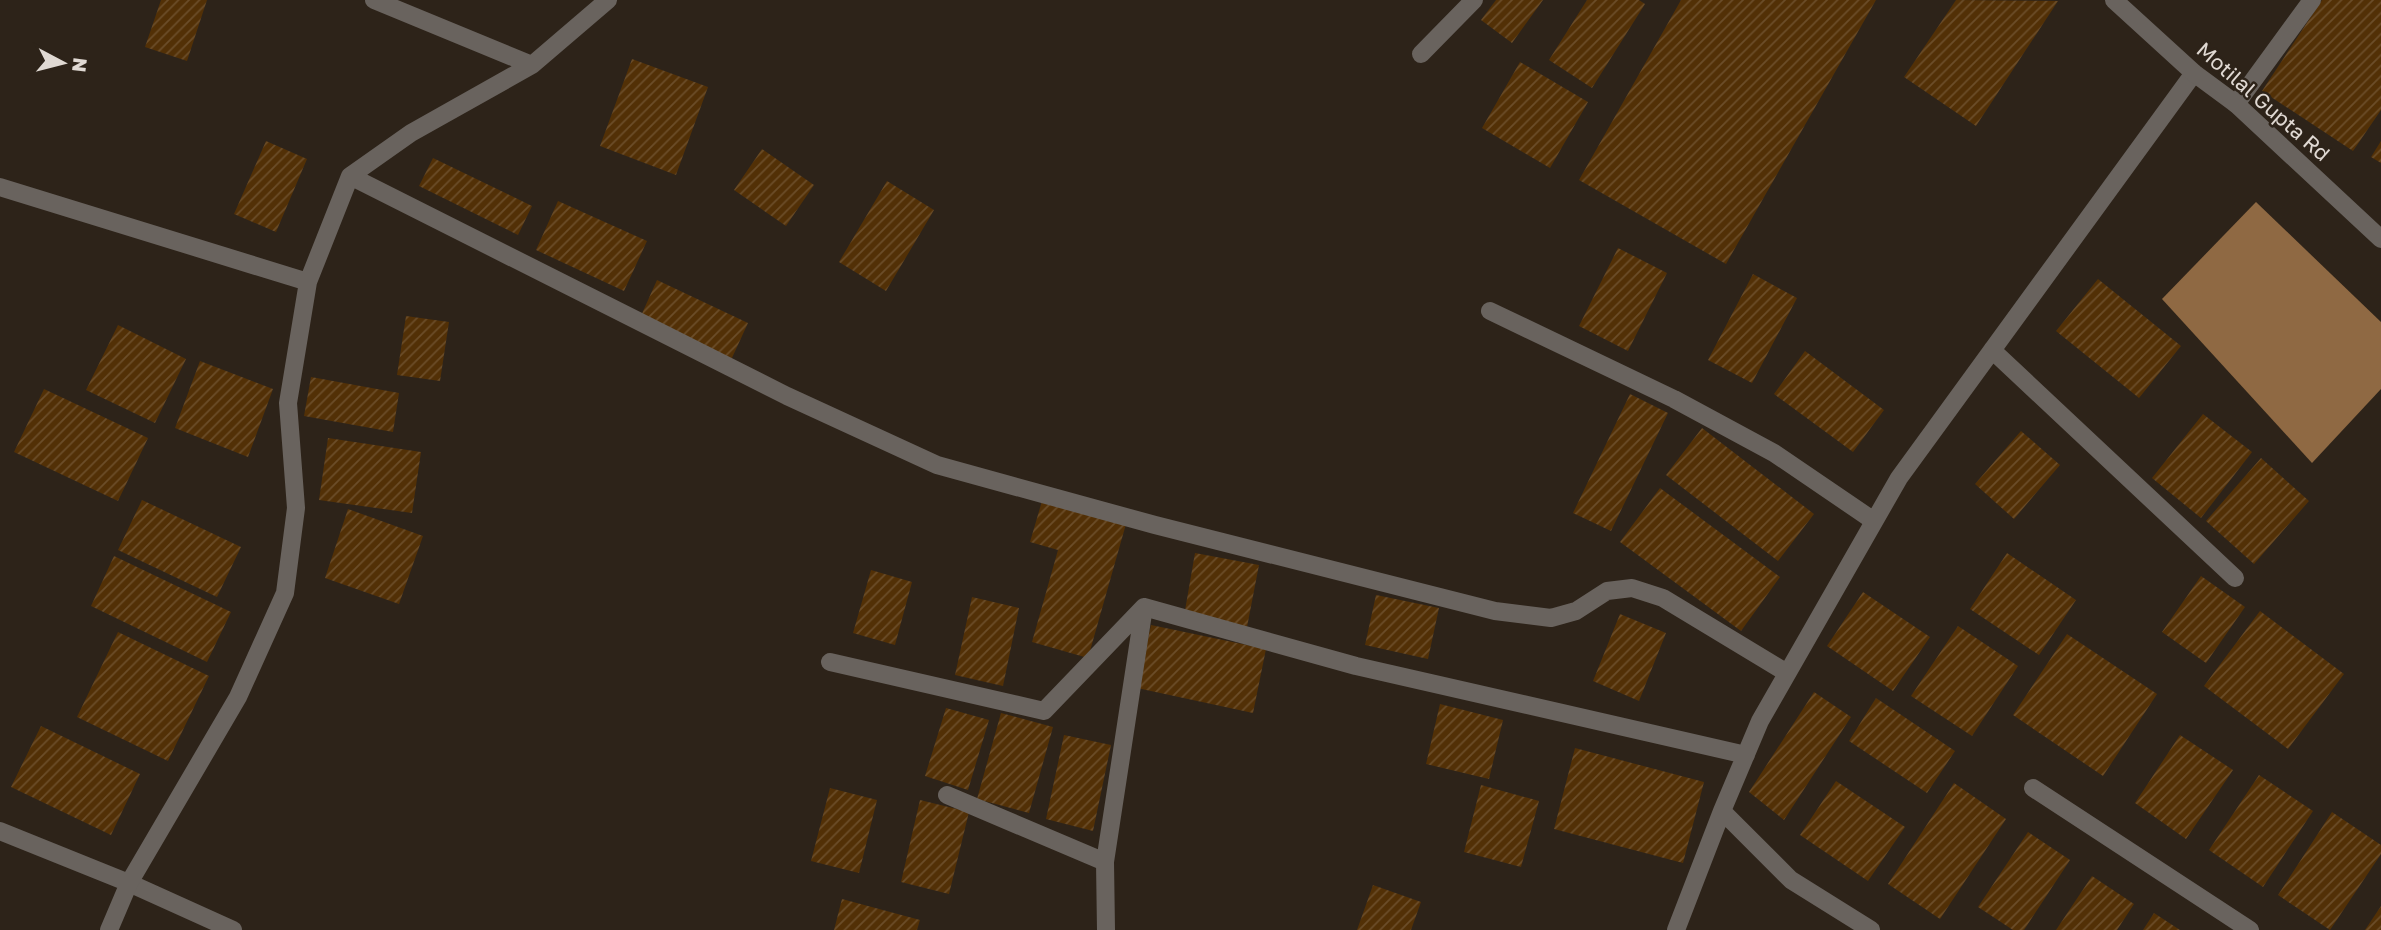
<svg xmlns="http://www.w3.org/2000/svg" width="2381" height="930" viewBox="0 0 2381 930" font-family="'Golos Text',sans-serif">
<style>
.water{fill:#8f6943}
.building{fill:url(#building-hatch)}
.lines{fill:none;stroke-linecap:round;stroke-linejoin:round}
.service{stroke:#69635e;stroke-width:18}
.minor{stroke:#69635e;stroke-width:18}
.tertiary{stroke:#69635e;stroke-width:18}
.labels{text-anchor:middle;stroke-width:5;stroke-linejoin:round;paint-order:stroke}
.street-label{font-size:21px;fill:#e0d9d3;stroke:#2d2319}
</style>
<defs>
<pattern id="building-hatch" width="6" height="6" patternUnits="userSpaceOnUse" patternTransform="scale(1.75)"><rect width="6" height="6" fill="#523006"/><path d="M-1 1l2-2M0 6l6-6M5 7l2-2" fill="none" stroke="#6b4d29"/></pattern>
</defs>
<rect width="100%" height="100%" fill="#2d2319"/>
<path class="water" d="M 2256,202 L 2381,322 L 2381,389 L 2312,463 L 2162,299 Z"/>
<path class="building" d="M 161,0 L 207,0 L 187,61 L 145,47 Z
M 1496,0 L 1543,0 L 1512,43 L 1481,20 Z
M 1587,0 L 1639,0 L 1645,4 L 1592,88 L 1549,60 Z
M 1681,0 L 1876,0 L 1726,264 L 1579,180 Z
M 1956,0 L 2058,1 L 1976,126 L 1904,77 Z
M 2322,0 L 2381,0 L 2381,110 L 2353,151 L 2262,91 Z
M 632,59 L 708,87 L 676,175 L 600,146 Z
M 1520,62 L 1588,102 L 1550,168 L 1482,128 Z
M 266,141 L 307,159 L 276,232 L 234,214 Z
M 2381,141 L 2381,163 L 2371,157 Z
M 762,149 L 814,185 L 786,226 L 734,190 Z
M 433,158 L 532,206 L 518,235 L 419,186 Z
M 887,181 L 934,210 L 886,291 L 839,262 Z
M 558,201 L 647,241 L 624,291 L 536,250 Z
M 1618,248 L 1667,273 L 1628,351 L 1579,326 Z
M 1753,274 L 1797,298 L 1752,383 L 1708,360 Z
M 2098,279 L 2181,346 L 2139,398 L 2056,331 Z
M 657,280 L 748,323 L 731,360 L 640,318 Z
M 406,316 L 449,322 L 440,381 L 397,375 Z
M 118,325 L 186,359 L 155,423 L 86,390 Z
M 1805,351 L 1884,410 L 1853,452 L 1774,394 Z
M 200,361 L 273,389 L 248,457 L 175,428 Z
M 311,377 L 399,393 L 393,432 L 304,416 Z
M 44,389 L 148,438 L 118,501 L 14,452 Z
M 1630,394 L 1668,413 L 1611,531 L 1573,513 Z
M 2203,414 L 2252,452 L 2201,518 L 2152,478 Z
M 1702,428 L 1814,514 L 1778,561 L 1666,475 Z
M 2021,431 L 2060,465 L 2014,519 L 1975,484 Z
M 328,438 L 421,452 L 412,513 L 319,500 Z
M 2261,458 L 2309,501 L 2254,564 L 2206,521 Z
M 1660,488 L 1780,577 L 1741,631 L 1620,542 Z
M 142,500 L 241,547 L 217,597 L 118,550 Z
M 1042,501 L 1126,524 L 1088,658 L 1032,642 L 1058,550 L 1030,542 Z
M 348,509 L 423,536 L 399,604 L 325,578 Z
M 1195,553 L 1259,565 L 1247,627 L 1184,616 Z
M 2007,553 L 2076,600 L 2039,655 L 1970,609 Z
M 114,556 L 231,612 L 207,662 L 91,606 Z
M 871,570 L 912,582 L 895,645 L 853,633 Z
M 2201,576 L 2245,607 L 2206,663 L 2162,632 Z
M 1863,592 L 1930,637 L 1893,691 L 1827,646 Z
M 1376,595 L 1439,608 L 1428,659 L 1365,645 Z
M 972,597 L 1019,608 L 1003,686 L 955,675 Z
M 2260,611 L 2344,674 L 2288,749 L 2204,686 Z
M 1620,614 L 1666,633 L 1639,701 L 1593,681 Z
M 1151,625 L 1266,649 L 1253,713 L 1137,688 Z
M 1958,626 L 2018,666 L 1972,736 L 1911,696 Z
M 118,632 L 209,676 L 168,761 L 77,717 Z
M 2067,634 L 2157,694 L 2103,776 L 2013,715 Z
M 1814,692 L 1851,717 L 1784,820 L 1749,792 Z
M 1876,698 L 1955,751 L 1927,793 L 1849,741 Z
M 1440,704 L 1503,720 L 1489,779 L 1426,764 Z
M 946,708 L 989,720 L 968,790 L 925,776 Z
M 1001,713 L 1053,727 L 1029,813 L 977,799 Z
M 41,726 L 140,774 L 111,835 L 11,787 Z
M 1064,735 L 1111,745 L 1093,831 L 1046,819 Z
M 2180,735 L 2233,770 L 2186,839 L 2135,803 Z
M 1575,748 L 1704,782 L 1683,863 L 1554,829 Z
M 2259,775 L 2313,811 L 2263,887 L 2209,850 Z
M 1836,781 L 1905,827 L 1868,881 L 1800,835 Z
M 1954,783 L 2006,819 L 1940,919 L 1888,884 Z
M 1481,785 L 1539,801 L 1521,867 L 1464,852 Z
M 830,788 L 877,800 L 859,873 L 811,861 Z
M 920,800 L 969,812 L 949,894 L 901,882 Z
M 2332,812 L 2381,845 L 2381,854 L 2330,930 L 2278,895 Z
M 2028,832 L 2070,860 L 2024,930 L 2013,930 L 1978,907 Z
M 2092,876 L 2134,904 L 2117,930 L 2056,930 Z
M 1373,885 L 1421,902 L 1411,930 L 1357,930 Z
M 842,899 L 920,920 L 917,930 L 834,930 Z
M 2381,906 L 2381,930 L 2365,930 Z
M 2154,913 L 2180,930 L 2143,930 Z"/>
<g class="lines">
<path class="service" d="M 129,883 L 233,930"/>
<path class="minor" d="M 374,0 L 532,65
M 1421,54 L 1474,0
M 2236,104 L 2312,0
M 350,176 L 787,396 L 937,465 L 1155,525 L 1495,611 L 1551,618 L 1576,611 L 1607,591 L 1632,588 L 1663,598 L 1787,673
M 0,187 L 308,282
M 1490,311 L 1674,399 L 1774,453 L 1874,521
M 1992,350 L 2235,578
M 830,662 L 1044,711 L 1144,607 L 1356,666 L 1746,755
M 2033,788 L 2250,930
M 947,795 L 1105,862
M 0,831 L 129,883
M 109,930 L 129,883 L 238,697 L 285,593 L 296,508 L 288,403 L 308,282 L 350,176 L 411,133 L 532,65 L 608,0
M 1106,930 L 1105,862 L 1144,607
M 1676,930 L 1722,811
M 1871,930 L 1791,880 L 1722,811 L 1760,721 L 1899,478 L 2194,73"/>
<path class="tertiary" d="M 2114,0 L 2194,73 L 2236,104 L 2381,239"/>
</g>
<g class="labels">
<g class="street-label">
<text transform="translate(2263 102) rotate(41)" y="7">Motilal Gupta Rd</text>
</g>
</g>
<g transform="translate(63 63) rotate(97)" stroke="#2d2319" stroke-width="5" paint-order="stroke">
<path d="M0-5L12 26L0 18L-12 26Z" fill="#e0d9d3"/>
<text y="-10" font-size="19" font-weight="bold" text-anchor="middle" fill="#e0d9d3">N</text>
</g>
</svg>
